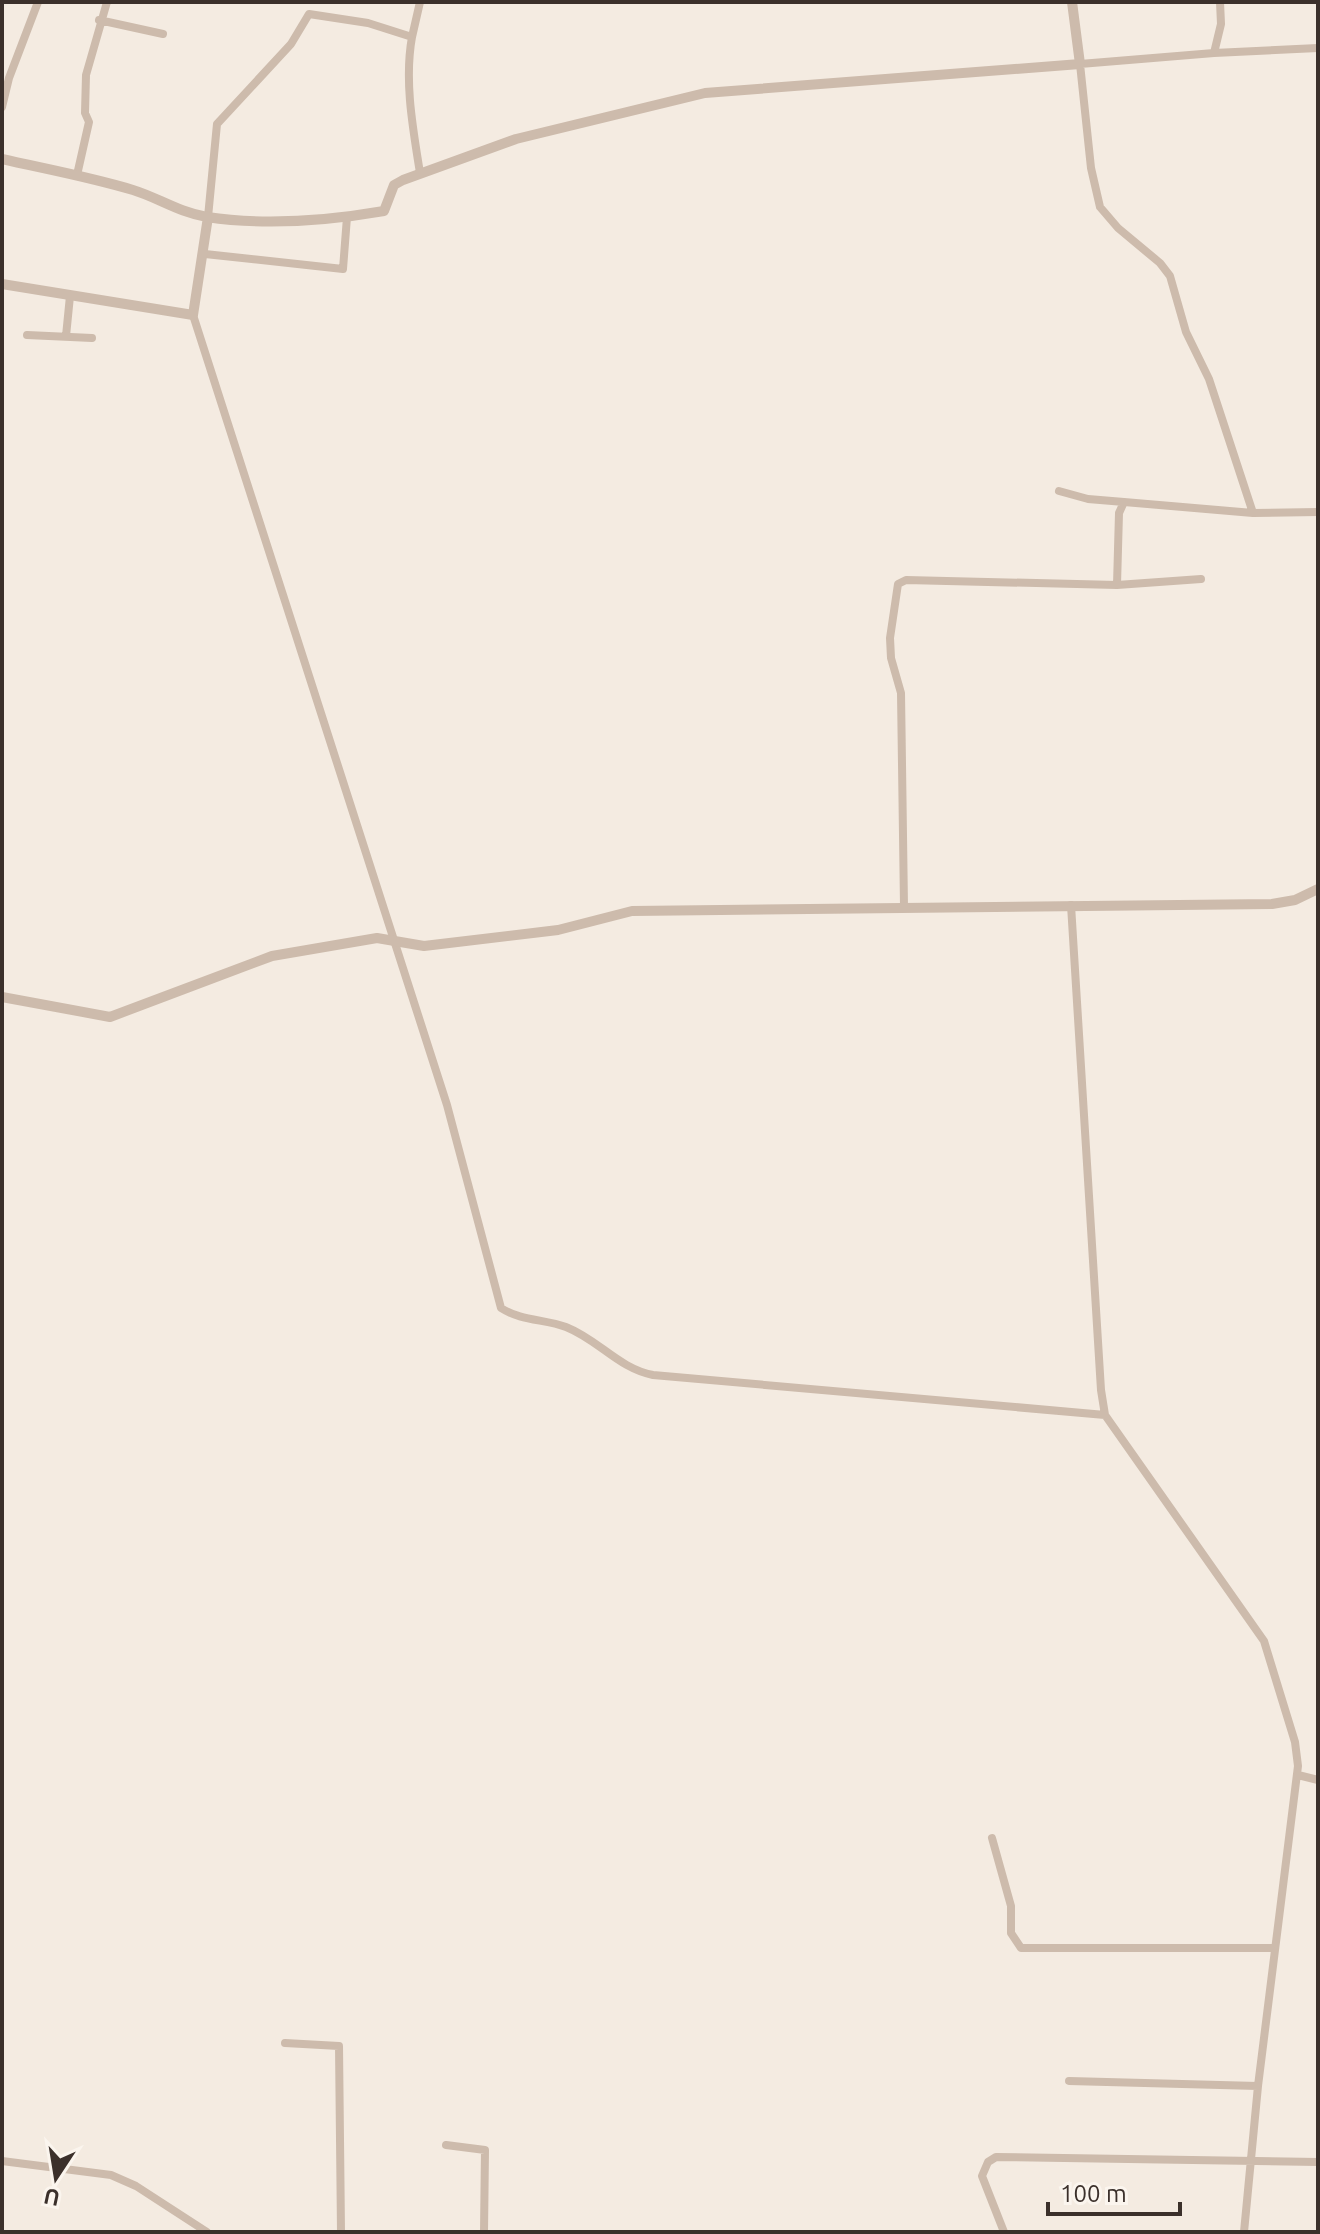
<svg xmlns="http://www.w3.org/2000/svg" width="1320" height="2234" viewBox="0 0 1320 2234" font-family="Ubuntu,sans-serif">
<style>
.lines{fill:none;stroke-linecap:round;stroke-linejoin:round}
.minor{stroke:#cdbbac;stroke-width:8}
.tertiary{stroke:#cdbbac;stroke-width:10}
</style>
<rect width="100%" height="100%" fill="#f4ebe1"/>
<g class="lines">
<path class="minor" d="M 1220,2 L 1221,24 L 1214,53 L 1080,64 L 1091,168 L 1100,207 L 1118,228 L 1160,263 L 1170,276 L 1186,332 L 1209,379 L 1253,513 L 1318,512
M 99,20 L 163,34
M 412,37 L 420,2
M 1214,53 L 1318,48
M 2,107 L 9,78 L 38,2
M 77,175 L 89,122 L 85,113 L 86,75 L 107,2
M 208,217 L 217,124 L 291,44 L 309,14 L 368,23 L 412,37 C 404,81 413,129 420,173
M 205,254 L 343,269 L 347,217
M 193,315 L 447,1105 L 501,1308 C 521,1321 545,1319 566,1327 C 599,1340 618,1368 653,1375 L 1105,1415
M 27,335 L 92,338
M 66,336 L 70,296
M 1059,491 L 1088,499 L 1124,502
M 1117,585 L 1201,579
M 1071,905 L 1101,1390 L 1105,1415 L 1264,1641 L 1295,1742 L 1298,1766 L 1258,2086 L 1244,2232
M 904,906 L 901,693 L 891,658 L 890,638 L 898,584 L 906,580 L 1117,585 L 1119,513 L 1124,502 L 1253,513
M 1298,1775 L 1318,1780
M 992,1838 L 1011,1906 L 1011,1933 L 1021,1948 L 1275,1948
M 285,2043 L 339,2046 L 341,2232
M 1069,2081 L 1258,2086
M 446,2145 L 485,2150 L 484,2232
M 2,2161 L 111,2175 L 136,2186 L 207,2232
M 1004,2232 L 982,2176 L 988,2162 L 996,2157 L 1318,2162"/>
<path class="tertiary" d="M 2,159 C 46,169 90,177 133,190 C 159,198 178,212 207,217 C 266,226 326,221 384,211 L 394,185 L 403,180 L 516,139 L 705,93 L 1080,64 L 1072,2
M 2,284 L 193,315 L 208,217
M 2,997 L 110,1017 L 272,956 L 377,938 L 424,946 L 558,930 L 632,911 L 1272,904 L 1295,900 L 1318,889"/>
</g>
<rect width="1320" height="2234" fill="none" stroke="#3b302b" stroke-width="8"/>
<g transform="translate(56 2178) rotate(192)" stroke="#fbf5ee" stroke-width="6" paint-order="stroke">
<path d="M0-6L14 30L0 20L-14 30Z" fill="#3b302b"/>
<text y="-12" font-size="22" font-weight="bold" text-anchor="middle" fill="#3b302b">U</text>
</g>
<path d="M1048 2202v12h132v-12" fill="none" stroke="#3b302b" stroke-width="4"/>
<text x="1060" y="2202" font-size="24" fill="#3b302b" stroke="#fbf5ee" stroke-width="6" paint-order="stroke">100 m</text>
</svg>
